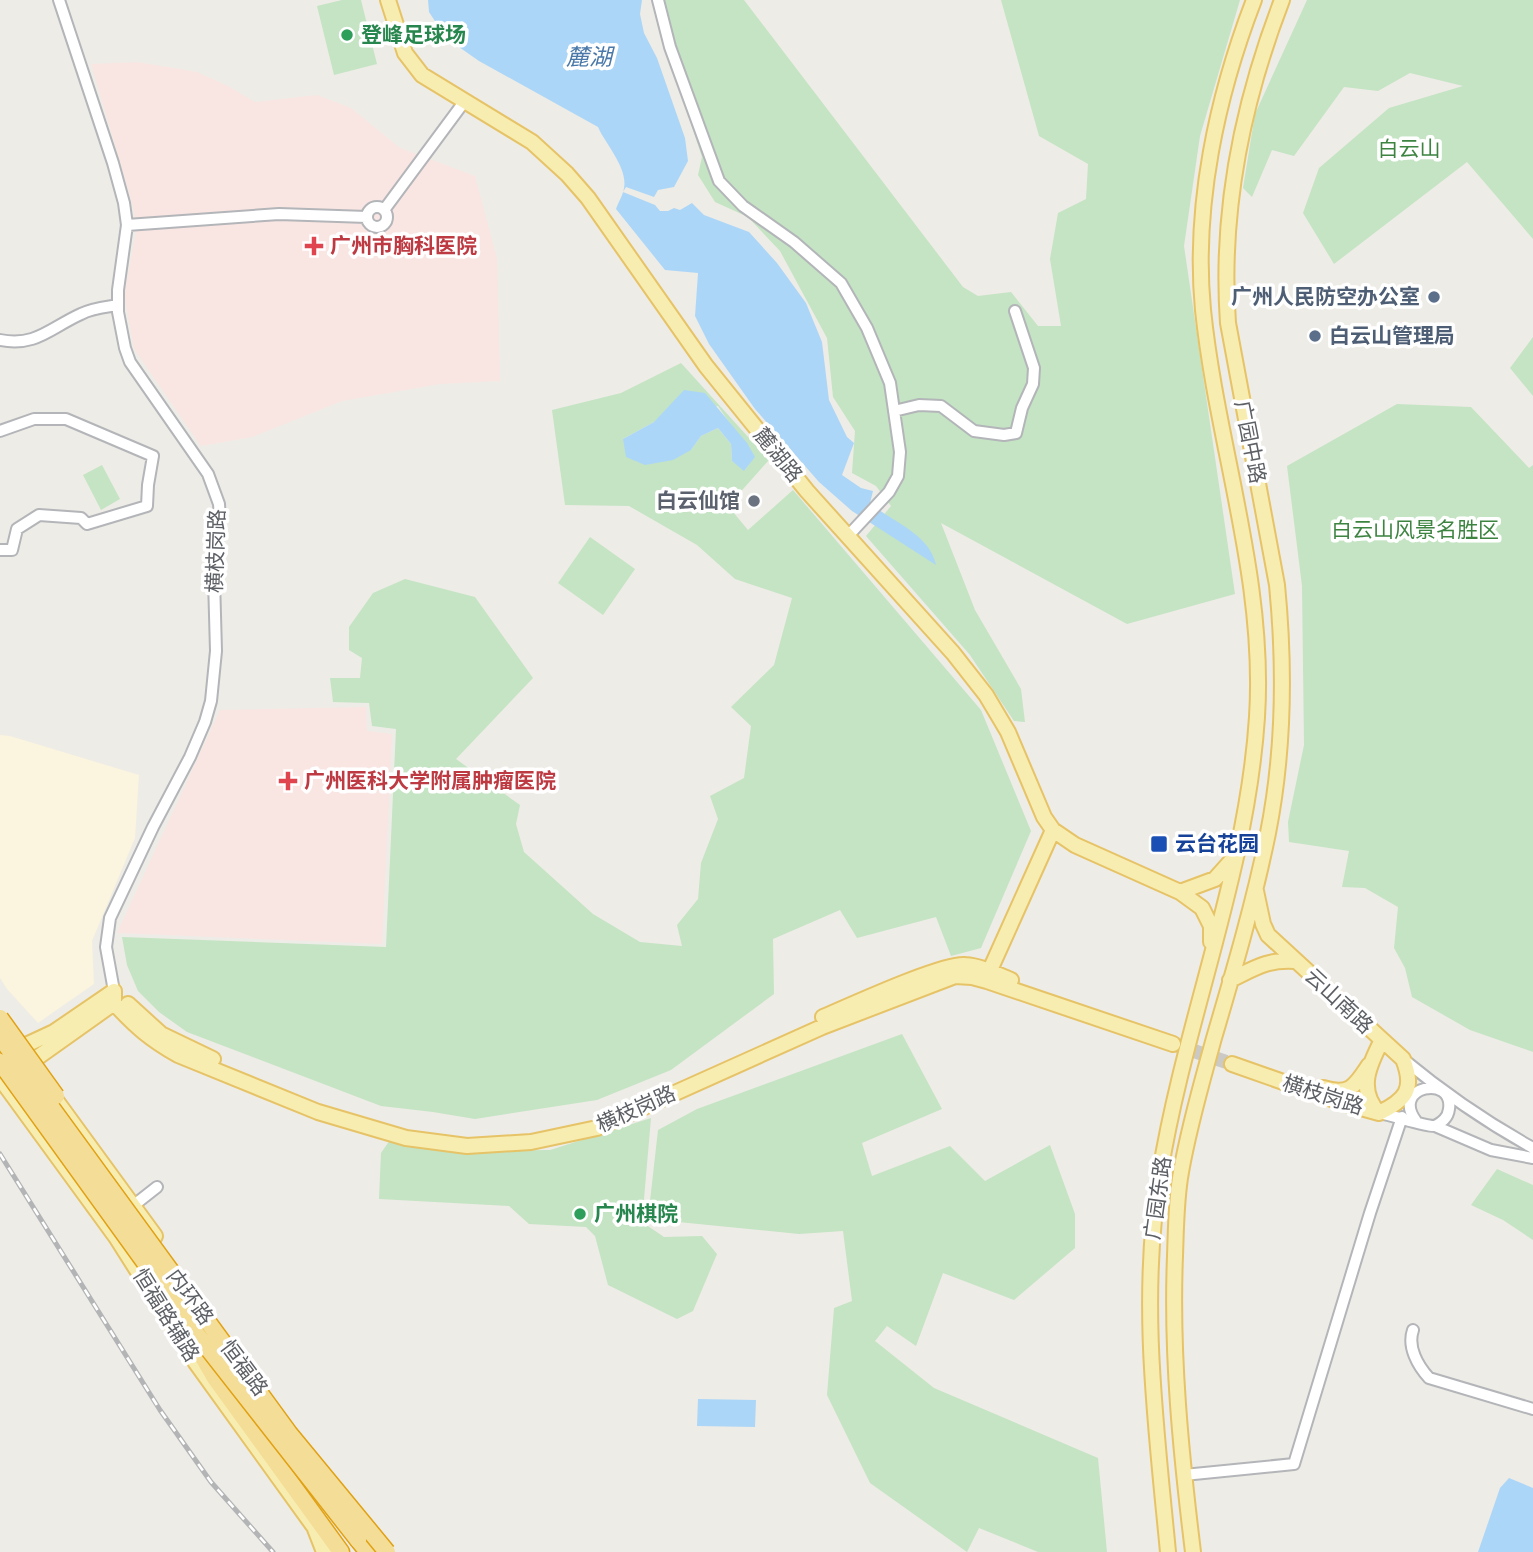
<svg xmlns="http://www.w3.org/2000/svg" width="1533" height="1552" viewBox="0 0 1533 1552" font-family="'Sofia Sans Condensed','Noto Sans SC',sans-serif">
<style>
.commercial{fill:#fbf4de}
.medical{fill:#f9e6e3}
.green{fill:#c4e4c4;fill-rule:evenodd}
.water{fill:#acd6f8}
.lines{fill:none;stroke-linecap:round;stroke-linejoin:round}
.major-tunnel{stroke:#cac9c6;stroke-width:14;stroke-dasharray:14 7;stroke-linecap:butt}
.minor-casing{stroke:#b3b5b9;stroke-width:14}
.major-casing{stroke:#e6c367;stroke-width:18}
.highway-casing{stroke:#e0a113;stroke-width:19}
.minor{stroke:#fff;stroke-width:10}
.major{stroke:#f8edb1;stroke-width:14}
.highway{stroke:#f4dd97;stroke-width:16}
.rail-casing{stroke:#b3b4b5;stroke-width:5}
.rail{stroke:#fff;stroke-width:2.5;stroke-dasharray:8;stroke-linecap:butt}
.highway-bridge-casing{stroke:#e0a113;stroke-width:19;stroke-linecap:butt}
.highway-bridge{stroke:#f4dd97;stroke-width:16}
.leisure-dot{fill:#2e9e5b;stroke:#fff;stroke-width:2.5}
.health-dot{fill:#e0444e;stroke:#fff;stroke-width:2.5}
.service-dot{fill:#5c6f8a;stroke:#fff;stroke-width:2.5}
.worship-dot{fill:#6b7280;stroke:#fff;stroke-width:2.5}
.transit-dot{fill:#1a4fb4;stroke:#fff;stroke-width:2.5}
.labels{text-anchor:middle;stroke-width:7;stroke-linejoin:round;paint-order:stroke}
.leisure-label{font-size:21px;font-weight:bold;fill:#27864d;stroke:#fff;text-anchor:start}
.park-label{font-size:21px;fill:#3d8441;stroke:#fff}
.health-label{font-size:21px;font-weight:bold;fill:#be3a42;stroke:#fff;text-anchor:start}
.service-label{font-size:21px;font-weight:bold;fill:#4e5e75;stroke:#fff;text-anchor:end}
.street-label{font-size:21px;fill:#5d6065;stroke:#fff}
.worship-label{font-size:21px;font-weight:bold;fill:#5b616d;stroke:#fff;text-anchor:end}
.transit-label{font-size:21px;font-weight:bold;fill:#164399;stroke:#fff;text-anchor:start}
.water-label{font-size:23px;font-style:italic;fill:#4a78a9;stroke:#fff}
</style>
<rect width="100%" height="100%" fill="#eeece6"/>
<path class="commercial" d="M 0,735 L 10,736 L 139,775 L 135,838 L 92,941 L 94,984 L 38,1023 L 7,989 L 0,978 Z"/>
<path class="medical" d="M 137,62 L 197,72 L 228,86 L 255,102 L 317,95 L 351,108 L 400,148 L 475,176 L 497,258 L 500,381 L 440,384 L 342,401 L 252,437 L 201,446 L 134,349 L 124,295 L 136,233 L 133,206 L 91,64 Z
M 366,707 L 367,731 L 392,734 L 382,944 L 117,933 L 220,710 Z"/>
<path class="green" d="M 342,0 L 361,0 L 377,64 L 334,75 L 317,6 Z
M 653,0 L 744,0 L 963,287 L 978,296 L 1011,292 L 1038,326 L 1061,326 L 1050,259 L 1058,213 L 1086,199 L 1088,164 L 1039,136 L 1001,0 L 1240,0 L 1200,136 L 1184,246 L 1235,594 L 1127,624 L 941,523 L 975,610 L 1021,689 L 1025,722 L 1014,721 L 970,655 L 866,536 L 891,506 L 876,486 L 852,473 L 855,431 L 833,397 L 827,338 L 780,251 L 748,217 L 715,202 L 698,175 L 702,157 L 657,21 Z
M 1307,0 L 1533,0 L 1533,239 L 1467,162 L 1334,264 L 1303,213 L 1319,168 L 1389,108 L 1463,86 L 1410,73 L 1378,91 L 1344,87 L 1294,156 L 1272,150 L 1252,197 L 1243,188 L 1255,114 Z
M 1533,337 L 1533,396 L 1510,368 Z
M 681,363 L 769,460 L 728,506 L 748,530 L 793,490 L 981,710 L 1031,831 L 981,948 L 951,956 L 936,917 L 857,938 L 840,910 L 773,939 L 774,994 L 671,1070 L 597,1100 L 475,1119 L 433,1112 L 381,1106 L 187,1032 L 159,1012 L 138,991 L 127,965 L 122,937 L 386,947 L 396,729 L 372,726 L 369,703 L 333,702 L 330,678 L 360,678 L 362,658 L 349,650 L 349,627 L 373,593 L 405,579 L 475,597 L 533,678 L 456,759 L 520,805 L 516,824 L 524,852 L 593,914 L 640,942 L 682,946 L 677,925 L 698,899 L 701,863 L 718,819 L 710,796 L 744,778 L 751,726 L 731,707 L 774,665 L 792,598 L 735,579 L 697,545 L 629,506 L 565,505 L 552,410 L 621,393 ZM 718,406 C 729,424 744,439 754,457 L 745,470 L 732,461 L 731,444 L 718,428 L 701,436 L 691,450 L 623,439 L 654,422 Z
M 1397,404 L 1471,407 L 1529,468 L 1533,465 L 1533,1052 L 1470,1030 L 1412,997 L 1405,968 L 1394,948 L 1398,907 L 1365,888 L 1342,887 L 1349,851 L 1289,842 L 1288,822 L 1304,745 L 1302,586 L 1287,466 Z
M 102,465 L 120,499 L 101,510 L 83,475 Z
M 590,537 L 635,569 L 603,615 L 558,583 Z
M 902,1034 L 942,1109 L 862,1143 L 872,1176 L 950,1146 L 985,1181 L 1050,1145 L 1075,1214 L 1075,1248 L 1014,1300 L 943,1273 L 916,1346 L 887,1326 L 875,1341 L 934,1388 L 1098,1458 L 1107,1552 L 1038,1552 L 979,1528 L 967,1552 L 870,1483 L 827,1395 L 834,1308 L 852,1301 L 843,1231 L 799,1234 L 648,1219 L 658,1130 L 697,1109 Z
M 651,1118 L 642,1222 L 664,1237 L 702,1236 L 717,1254 L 693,1311 L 677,1319 L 608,1285 L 595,1236 L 586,1227 L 529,1224 L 509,1206 L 379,1199 L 381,1153 L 390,1140 L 450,1151 L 550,1150 Z
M 1497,1169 L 1533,1185 L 1533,1240 L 1503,1220 L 1471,1205 Z"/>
<path class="water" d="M 428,0 L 642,0 L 640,14 L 644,33 L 657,58 L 685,138 L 688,161 L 674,187 L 658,190 L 654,197 L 626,187 L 623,192 L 655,205 L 660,211 L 668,211 L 674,208 L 680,210 L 692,203 L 704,215 L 749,232 L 777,263 L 806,303 L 822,342 L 829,400 L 847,437 L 854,443 L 842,475 L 861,488 L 873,491 L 870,503 C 892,522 929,533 936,565 L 852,511 L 819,482 L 755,409 L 709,344 L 695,316 L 698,273 L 665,270 L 616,209 C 618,203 623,195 624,188 C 628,168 606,145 598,127 L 479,61 L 446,38 L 429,12 Z
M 684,390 L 705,393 L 747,443 L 755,457 L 744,471 L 732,461 L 731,444 L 718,428 L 701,436 L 691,450 L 673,460 L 645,465 L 626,457 L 623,439 L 654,422 Z
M 698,1399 L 756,1400 L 755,1427 L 697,1426 Z
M 1509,1478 L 1533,1488 L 1533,1552 L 1478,1552 L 1500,1488 Z"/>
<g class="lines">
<path class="major-tunnel" d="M 1173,1044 L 1232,1064"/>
<g class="minor-casing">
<path id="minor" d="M 59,0 L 113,163 L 124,203 L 127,225 L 118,290 L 118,312 L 125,348 L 130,362 L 208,474 L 219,504 L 220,520 L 214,579 L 216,651 L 211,701 L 205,722 L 190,757 L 153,827 L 110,918 L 106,947 L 114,991
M 658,0 L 670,47 L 719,181 L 743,206 L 794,242 L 841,283 L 867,328 L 890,383 L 900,452 L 898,476 L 889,492 L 847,537
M367 217a10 10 0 1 1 20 0a10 10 0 1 1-20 0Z
M 384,210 L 464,102
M 127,225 L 279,214 L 367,217
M 0,340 C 36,347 50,328 81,314 C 92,308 106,307 118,305
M 894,411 L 919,405 L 941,406 L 974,431 L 1004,435 L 1016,433 L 1022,408 L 1033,384 L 1034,368 L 1015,311
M 0,431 L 34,419 L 66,419 L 153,456 L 148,485 L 147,506 L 87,524 L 81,518 L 39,515 L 17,529 L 12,550 L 0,550
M 1403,1059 C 1444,1093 1486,1122 1533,1148
M 1379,1113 C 1393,1115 1425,1127 1435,1126 L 1491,1150 L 1533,1158
M 1416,1121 C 1390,1086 1454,1074 1449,1109 C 1448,1118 1442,1122 1435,1126
M 129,1209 L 157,1187
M 1413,1330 C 1407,1347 1418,1366 1429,1378 L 1533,1409
M 1184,1475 L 1294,1464 L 1370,1213 L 1402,1117"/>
</g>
<g class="major-casing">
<path id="major" d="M 388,0 L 405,53 L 422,75 L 532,142 L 567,174 L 588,198 L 706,366 L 807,491 L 953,653 L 986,695 L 1008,732 L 1044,817 L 1053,830 L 1075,845 L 1180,892 L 1202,908 L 1211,926 L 1211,942
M 1256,891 L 1263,924 L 1268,935 L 1403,1059 C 1415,1089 1406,1100 1379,1113
M 1180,892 L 1215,879 L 1232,860
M 986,979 L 1053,830
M 1230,980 C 1255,968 1268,959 1295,961
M 114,991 L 114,1003 C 136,1027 150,1039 178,1055 L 318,1112 L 406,1138 L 467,1146 L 531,1142 L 597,1128 L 822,1027 L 955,976 L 972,977 L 987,981 L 1173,1044
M 128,1004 L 161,1034 L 213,1059
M 823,1017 C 849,1006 942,963 965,965 C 981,966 996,974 1011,980
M 13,1051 L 54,1032 L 114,991
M 1232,1064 L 1343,1103 L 1379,1113
M 24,1067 L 114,1003
M 0,1078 L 116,1237 L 196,1363 L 320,1535
M 47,1088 L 155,1236
M 1323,1088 C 1350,1096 1355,1086 1369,1065
M 1379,1113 C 1357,1090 1369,1065 1382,1040
M 315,1529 L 324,1552
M 1168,1552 C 1156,1426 1139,1299 1160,1173 C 1185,1020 1247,873 1257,717 C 1266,578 1217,446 1203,310 C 1193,206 1217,96 1254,0
M 1193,1552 C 1181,1454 1171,1355 1175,1256 C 1176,1228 1176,1199 1181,1172 C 1189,1126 1202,1082 1214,1038 C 1234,970 1254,902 1268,833 C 1284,752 1285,667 1277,585 L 1228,323 C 1220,212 1242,104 1282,0"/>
</g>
<g class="highway-casing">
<path id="highway" d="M 186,1328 L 215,1378 L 341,1552
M 358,1540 L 368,1552"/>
</g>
<use href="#minor" class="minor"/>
<use href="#major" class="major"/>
<use href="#highway" class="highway"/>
<g class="rail-casing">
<path id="rail" d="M 0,1154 L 160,1410 L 211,1482 L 273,1552"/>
</g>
<use href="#rail" class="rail"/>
<g class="highway-bridge-casing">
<path id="highway-bridge" d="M 0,1018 L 56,1096
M 0,1037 L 289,1433 L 387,1552
M 0,1062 L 195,1332 L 358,1540"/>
</g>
<use href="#highway-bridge" class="highway-bridge"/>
</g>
<g class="leisure-dot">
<circle cx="347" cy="35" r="7"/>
<circle cx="580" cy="1214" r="7"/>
</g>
<g class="health-dot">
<path d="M310.5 235.5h7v7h7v7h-7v7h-7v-7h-7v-7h7z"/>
<path d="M284.5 770.5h7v7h7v7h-7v7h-7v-7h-7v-7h7z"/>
</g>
<g class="service-dot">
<circle cx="1434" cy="297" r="7"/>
<circle cx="1315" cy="336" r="7"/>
</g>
<circle class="worship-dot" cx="754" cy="501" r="7"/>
<rect class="transit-dot" x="1150" y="835" width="18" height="18" rx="3.5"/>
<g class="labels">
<g class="leisure-label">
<text x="361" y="42">登峰足球场</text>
<text x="594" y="1221">广州棋院</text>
</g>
<g class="park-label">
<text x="1409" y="156">白云山</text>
<text x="1415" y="537">白云山风景名胜区</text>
</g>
<g class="health-label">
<text x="330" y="253">广州市胸科医院</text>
<text x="304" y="788">广州医科大学附属肿瘤医院</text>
</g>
<g class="service-label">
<text x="1420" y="304">广州人民防空办公室</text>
<text x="1329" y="343" text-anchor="start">白云山管理局</text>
</g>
<g class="street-label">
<text transform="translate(1250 442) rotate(79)" y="7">广园中路</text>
<text transform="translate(778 455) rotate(51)" y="7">麓湖路</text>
<text transform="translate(216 551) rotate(-88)" y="7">横枝岗路</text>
<text transform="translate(1339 1001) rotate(43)" y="7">云山南路</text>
<text transform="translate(1323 1095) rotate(18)" y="7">横枝岗路</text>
<text transform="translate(636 1109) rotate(-24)" y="7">横枝岗路</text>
<text transform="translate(1158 1198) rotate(-82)" y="7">广园东路</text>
<text transform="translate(190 1297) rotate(54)" y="7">内环路</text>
<text transform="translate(166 1315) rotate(58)" y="7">恒福路辅路</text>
<text transform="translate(244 1368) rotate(53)" y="7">恒福路</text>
</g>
<g class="worship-label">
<text x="740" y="508">白云仙馆</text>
</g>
<g class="transit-label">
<text x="1175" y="851">云台花园</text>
</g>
<g class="water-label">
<text x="589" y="65">麓湖</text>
</g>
</g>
</svg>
